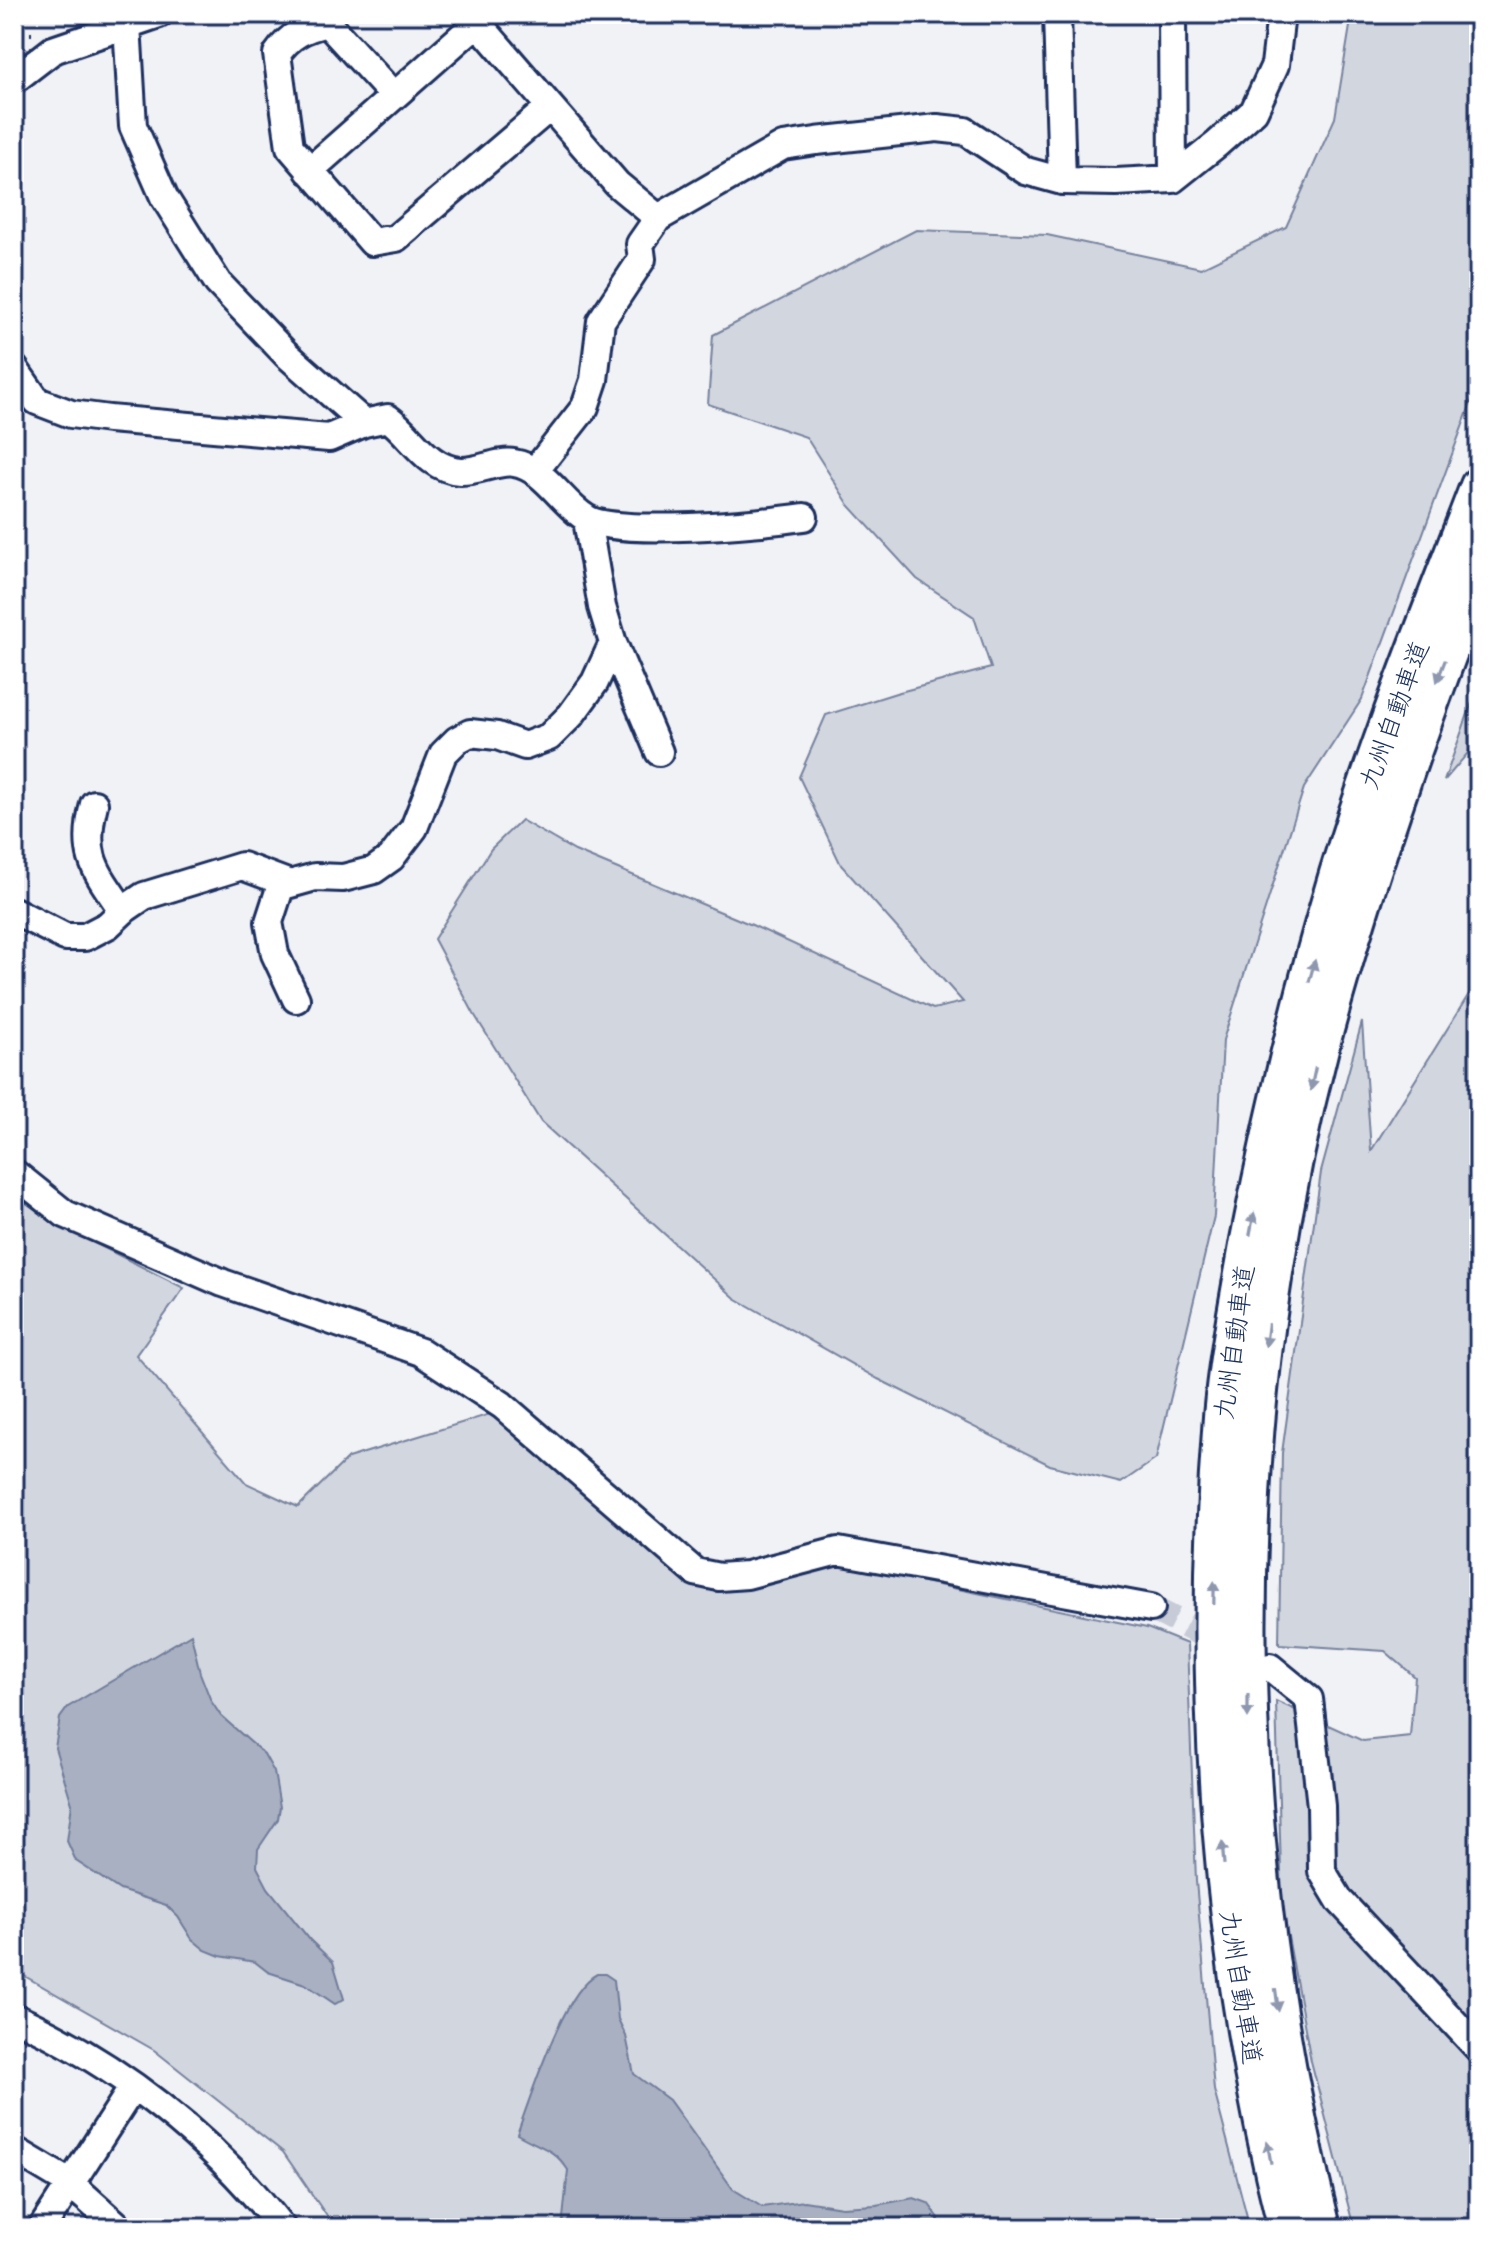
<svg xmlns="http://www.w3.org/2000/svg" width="1493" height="2242" viewBox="0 0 1493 2242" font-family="'Architects Daughter','Klee One',sans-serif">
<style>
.green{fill:#d2d6df;stroke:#76829e;stroke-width:2}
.water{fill:#a8b0c2;stroke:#707c9a;stroke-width:2}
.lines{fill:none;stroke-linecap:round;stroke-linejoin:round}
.minor-tunnel{stroke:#c6cbd7;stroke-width:26;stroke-dasharray:26 13;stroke-linecap:butt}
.minor-casing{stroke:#1b2f5e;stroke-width:32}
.highway-casing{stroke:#1b2f5e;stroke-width:42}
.path{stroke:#1b2f5e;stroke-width:4;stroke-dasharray:2 6;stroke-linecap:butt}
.minor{stroke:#fff;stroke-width:26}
.highway{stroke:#fff;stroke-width:36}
.oneway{fill:#8d97ae}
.labels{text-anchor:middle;stroke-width:8;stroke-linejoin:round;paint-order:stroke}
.street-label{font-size:26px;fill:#1b2f5e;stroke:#fff}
</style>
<rect width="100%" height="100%" fill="#f1f2f5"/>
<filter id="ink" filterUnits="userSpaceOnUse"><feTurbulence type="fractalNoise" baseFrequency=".0125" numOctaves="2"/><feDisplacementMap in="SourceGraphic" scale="16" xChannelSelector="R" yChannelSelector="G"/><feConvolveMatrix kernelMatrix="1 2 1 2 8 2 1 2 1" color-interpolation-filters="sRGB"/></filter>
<g filter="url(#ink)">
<path class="green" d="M 1352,14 L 1479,14 L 1479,381 L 1362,699 L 1304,788 L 1223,1040 L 1214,1216 L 1156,1459 L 1121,1483 L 1050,1465 L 878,1379 L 735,1298 L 541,1122 L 474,1014 L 434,939 L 491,849 L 521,820 L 575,851 L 752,925 L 933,1009 L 963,1002 L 841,865 L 799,777 L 826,715 L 896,693 L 991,668 L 974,617 L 917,579 L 849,505 L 806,437 L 708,404 L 713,335 L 916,230 L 1047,235 L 1201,268 L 1286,227 L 1335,118 Z
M 1479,683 L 1479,740 L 1444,781 Z
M 1479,978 L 1479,2228 L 1354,2228 L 1311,2061 L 1282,1904 L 1276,1701 L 1363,1741 L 1410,1736 L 1415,1677 L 1385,1651 L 1279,1644 L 1282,1453 L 1321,1172 L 1362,1022 L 1371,1151 Z
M 14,1195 L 60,1226 L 184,1288 L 136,1355 L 246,1483 L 298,1507 L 348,1458 L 490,1414 L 704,1589 L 758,1584 L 836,1564 L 1147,1628 L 1187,1644 L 1196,1881 L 1214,2090 L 1250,2228 L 335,2228 L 283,2152 L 154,2050 L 14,1970 Z"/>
<path class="water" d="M 191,1634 L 200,1673 L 211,1701 L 221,1716 L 264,1754 L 274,1772 L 280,1807 L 278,1819 L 258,1849 L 257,1867 L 268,1888 L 310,1940 L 333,1962 L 344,1999 L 335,2004 L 305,1984 L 268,1972 L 255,1962 L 220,1956 L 205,1950 L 192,1939 L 178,1917 L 166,1905 L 120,1890 L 76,1861 L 67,1841 L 72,1804 L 55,1748 L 60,1718 L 68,1707 Z
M 597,1974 L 605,1974 L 614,1980 L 618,2019 L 626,2036 L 634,2074 L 669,2100 L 733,2189 L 762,2207 L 804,2201 L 842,2207 L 876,2205 L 914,2198 L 928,2203 L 939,2218 L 937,2228 L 562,2228 L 568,2170 C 553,2147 540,2148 517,2134 C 531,2097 563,1991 597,1974 Z"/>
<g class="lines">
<path class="minor-tunnel" d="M 1151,1608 L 1226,1646"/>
<g class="minor-casing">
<path id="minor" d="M 470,14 L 617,184 L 658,218
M 1057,14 L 1062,181
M 1172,14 L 1173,179
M 127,24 L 133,126 L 164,197 L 218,283 L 286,354 L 364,423
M 14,80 L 53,50 L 159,14
M 394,96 L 327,23 C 305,28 290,35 277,54 L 290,147 L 372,242 L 396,238 L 550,107
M 309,171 L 477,23
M 14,368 L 37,401 L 71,414 L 109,419 L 329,438 L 364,423 L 388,418 C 412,435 426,468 460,471 C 478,472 498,460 514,463 C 545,468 561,503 586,518 C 615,537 765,523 804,517
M 535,471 L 585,407 L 594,380 L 601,321 L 642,259 L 640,244 L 658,218 L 783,146 L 816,141 L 937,128 L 965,131 L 1026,171 L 1062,181 L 1116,182 L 1173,179 L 1217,144 L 1254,111 L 1275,65 L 1281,14
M 613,643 L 659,752
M 94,804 C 81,856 95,870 123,911
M 282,882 L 269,922 L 275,954 L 296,999
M 14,911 L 65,937 L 85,937 L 108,925 L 125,909 L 144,896 L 242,866 L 290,884 L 315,877 L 343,878 L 374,870 L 391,858 L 414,828 L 443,754 L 457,740 L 470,733 L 497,736 L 525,746 L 549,737 L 571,715 L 595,682 L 613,643 L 602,607 L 587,520
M 14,1173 L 65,1214 L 223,1283 L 421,1352 L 502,1405 L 695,1572 L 719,1577 L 747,1575 L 838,1551 L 1151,1608
M 1270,1667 L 1309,1699 L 1321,1806 L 1322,1871 L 1340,1901 L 1479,2049
M 14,2017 C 117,2063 213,2139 282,2228
M 14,2150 L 71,2184 L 120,2228
M 42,2228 L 133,2087"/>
</g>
<g class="highway-casing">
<path id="highway" d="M 1287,2228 C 1220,1964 1200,1689 1222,1417 C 1227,1358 1239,1298 1249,1240 C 1273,1117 1302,994 1338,874 C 1378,742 1430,614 1479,486
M 1322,2228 C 1226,1843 1220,1433 1320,1048 C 1363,886 1419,728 1479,572"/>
</g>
<path class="path" d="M 14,34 L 35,34"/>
<use href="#minor" class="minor"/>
<use href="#highway" class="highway"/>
</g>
<defs><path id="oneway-solid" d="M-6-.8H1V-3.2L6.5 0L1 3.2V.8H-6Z" transform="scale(2)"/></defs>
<g class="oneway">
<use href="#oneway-solid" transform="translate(1441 671) rotate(111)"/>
<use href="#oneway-solid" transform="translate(1312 971) rotate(-75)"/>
<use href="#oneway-solid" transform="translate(1313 1079) rotate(102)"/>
<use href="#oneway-solid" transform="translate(1252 1224) rotate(-79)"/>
<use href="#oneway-solid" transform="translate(1267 1335) rotate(97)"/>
<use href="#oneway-solid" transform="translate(1214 1593) rotate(-89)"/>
<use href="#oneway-solid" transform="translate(1248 1706) rotate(90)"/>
<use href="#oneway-solid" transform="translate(1223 1853) rotate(-95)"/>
<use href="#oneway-solid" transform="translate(1277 2000) rotate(82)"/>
<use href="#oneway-solid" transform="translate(1269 2152) rotate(-100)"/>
</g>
</g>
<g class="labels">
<g class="street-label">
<text transform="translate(1394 715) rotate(-70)" y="9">九州自動車道</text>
<text transform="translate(1234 1342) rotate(-82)" y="9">九州自動車道</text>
<text transform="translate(1241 1987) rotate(81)" y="9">九州自動車道</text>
</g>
</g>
<rect width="1493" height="2242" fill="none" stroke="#fff" stroke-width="48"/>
<rect x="24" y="24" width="1445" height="2194" fill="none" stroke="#1b2f5e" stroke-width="3" filter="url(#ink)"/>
</svg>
